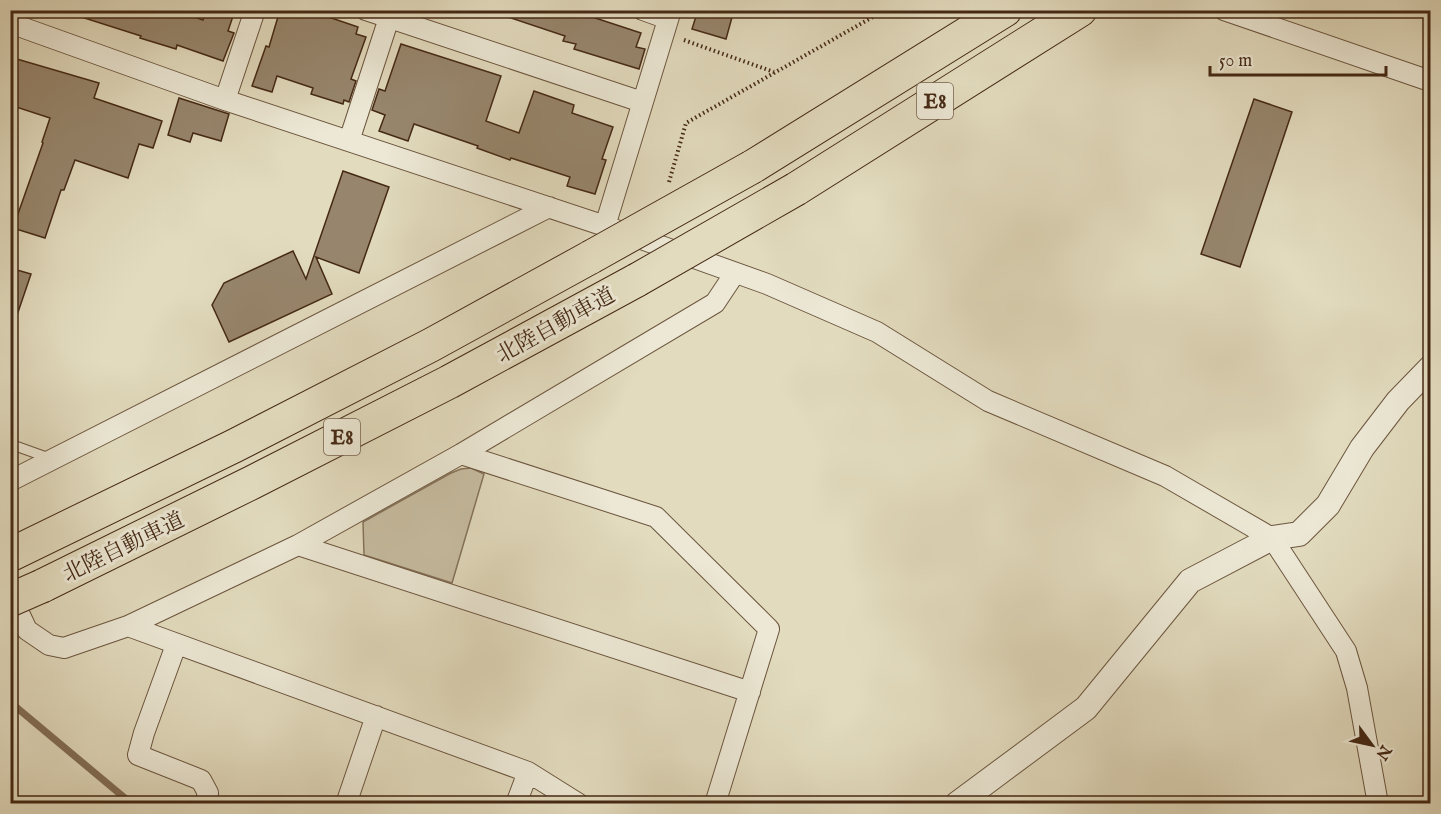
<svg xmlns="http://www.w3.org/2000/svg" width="1441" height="814" viewBox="0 0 1441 814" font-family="'IM FELL English','Noto Serif JP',serif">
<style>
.green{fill:#c7bda1;stroke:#86735b;stroke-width:1.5}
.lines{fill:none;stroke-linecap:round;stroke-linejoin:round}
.stream{stroke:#836f58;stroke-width:7}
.building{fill:#97866d;stroke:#452915;stroke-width:1.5}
.service-casing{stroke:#6c563f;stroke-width:11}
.minor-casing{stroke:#6c563f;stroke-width:22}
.tertiary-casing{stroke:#6c563f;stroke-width:26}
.motorway-casing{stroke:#452915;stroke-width:35}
.path{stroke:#452915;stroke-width:4;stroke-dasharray:1.5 3;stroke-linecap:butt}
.service{stroke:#ece8d5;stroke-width:9}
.minor{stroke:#ece8d5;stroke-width:20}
.tertiary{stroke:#ece8d5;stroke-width:24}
.motorway{stroke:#e2dbbe;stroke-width:33}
.motorway-bridge-casing{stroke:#452915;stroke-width:35;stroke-linecap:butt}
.motorway-bridge{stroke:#e2dbbe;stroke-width:33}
.labels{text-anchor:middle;stroke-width:6;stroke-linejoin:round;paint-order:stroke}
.shield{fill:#ece8d5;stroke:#77624f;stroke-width:1.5}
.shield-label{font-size:21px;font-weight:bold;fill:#452915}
.street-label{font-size:22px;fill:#452915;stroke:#ece8d5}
</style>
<rect width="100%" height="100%" fill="#e2dbbe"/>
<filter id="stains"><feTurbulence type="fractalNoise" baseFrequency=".00333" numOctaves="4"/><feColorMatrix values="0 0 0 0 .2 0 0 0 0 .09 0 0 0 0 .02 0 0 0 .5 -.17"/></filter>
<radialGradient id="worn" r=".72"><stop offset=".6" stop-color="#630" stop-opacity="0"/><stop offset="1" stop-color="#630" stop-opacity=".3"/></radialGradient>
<path class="green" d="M 471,468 L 484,474 L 452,583 L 364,555 L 363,522 L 451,473 L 461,469 Z"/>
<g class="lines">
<path class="stream" d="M 10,702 L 132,804"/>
</g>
<path class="building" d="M 76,10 L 174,10 L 203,20 L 206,10 L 235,10 L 228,31 L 234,33 L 223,61 L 177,45 L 176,49 L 140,38 L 141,36 L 75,15 Z
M 280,10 L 308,10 L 358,27 L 356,34 L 366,37 L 351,79 L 356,81 L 349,102 L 344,100 L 343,104 L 311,94 L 313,88 L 277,76 L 272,92 L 252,86 L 266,46 L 269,47 Z
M 500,10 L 571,10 L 641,33 L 636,47 L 645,49 L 639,69 L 574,49 L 576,44 L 563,41 L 565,36 L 499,14 Z
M 698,10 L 734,10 L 726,39 L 692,29 Z
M 401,44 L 501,76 L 486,121 L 519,133 L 534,91 L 574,105 L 572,113 L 613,127 L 602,159 L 606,160 L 595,194 L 567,186 L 570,177 L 511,158 L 510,160 L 477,148 L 478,146 L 414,124 L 408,141 L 379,131 L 385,115 L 372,110 L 379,89 L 385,91 Z
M 10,57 L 99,83 L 94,98 L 162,121 L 153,148 L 139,144 L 128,178 L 75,160 L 64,190 L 61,190 L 45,238 L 13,228 L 43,143 L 42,142 L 50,118 L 10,105 Z
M 179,98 L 229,114 L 221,141 L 193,133 L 190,142 L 168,135 Z
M 1254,99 L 1292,112 L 1240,267 L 1201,254 Z
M 343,171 L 389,187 L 359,273 L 316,257 L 332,294 L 229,342 L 212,305 L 224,283 L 293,251 L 306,279 Z
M 10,268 L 31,274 L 14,324 L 10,323 Z"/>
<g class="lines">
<g class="service-casing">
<path id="service" d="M 10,444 L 49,458"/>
</g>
<g class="minor-casing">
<path id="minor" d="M 366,10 L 642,102
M 643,10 L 668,19
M 1224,10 L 1430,81
M 10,23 L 225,100 L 605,226 L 767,284 L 877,332 L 988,401 L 1165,476 L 1272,538 L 1346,651 L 1357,688 L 1378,804
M 225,100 L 255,10
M 349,141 L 389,18
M 605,226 L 671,10
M 461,454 L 656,517 L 769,629 L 715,804
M 10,481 L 549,207
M 298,545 L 750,692
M 10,594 L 27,630 L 49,645 L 64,648 L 128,626 L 298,545 L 461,454 L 715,303 L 735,273
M 128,626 L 528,772 L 579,804
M 176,645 L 144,733 L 138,755 L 201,780 L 208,793 L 205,804
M 346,804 L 376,716
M 516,804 L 528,772"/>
</g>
<g class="tertiary-casing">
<path id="tertiary" d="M 957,804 L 1086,708 L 1190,581 L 1272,538 L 1299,534 L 1328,505 L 1362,448 L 1398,401 L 1430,368"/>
</g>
<g class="motorway-casing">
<path id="motorway" d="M 752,167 L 1005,10
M 796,189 L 1080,10
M 10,555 L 234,446 L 431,345 L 591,257
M 42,586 L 253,482 L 449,382 L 637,280"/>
</g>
<path class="path" d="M 684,40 L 774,72
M 669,182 L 686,123 L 885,10"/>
<use href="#service" class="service"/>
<use href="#minor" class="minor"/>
<use href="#tertiary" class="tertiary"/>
<use href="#motorway" class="motorway"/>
<g class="motorway-bridge-casing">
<path id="motorway-bridge" d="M 591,257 L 752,167
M 637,280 L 796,189
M 10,600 L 42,586"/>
</g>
<use href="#motorway-bridge" class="motorway-bridge"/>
</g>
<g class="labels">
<g class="shield">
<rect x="917" y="83" width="36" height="36" rx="4.5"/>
<rect x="324" y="419" width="36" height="36" rx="4.5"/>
</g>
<g class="shield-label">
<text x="935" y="108">E8</text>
<text x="342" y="444">E8</text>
</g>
<g class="street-label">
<text transform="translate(555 324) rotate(-29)" y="8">北陸自動車道</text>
<text transform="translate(123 546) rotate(-26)" y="8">北陸自動車道</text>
</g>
</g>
<rect width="1441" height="814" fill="none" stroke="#e2dbbe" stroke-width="36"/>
<rect x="12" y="12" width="1417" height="790" fill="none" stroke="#452915" stroke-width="3"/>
<rect x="18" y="18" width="1405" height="778" fill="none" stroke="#452915" stroke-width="1.5"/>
<g transform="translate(1372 745) rotate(123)" stroke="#ece8d5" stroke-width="4.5" paint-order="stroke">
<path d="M0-4.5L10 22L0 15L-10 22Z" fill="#452915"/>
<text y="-9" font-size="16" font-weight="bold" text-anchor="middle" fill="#452915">N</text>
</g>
<path d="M1210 66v9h176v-9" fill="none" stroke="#452915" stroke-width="3"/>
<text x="1219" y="66" font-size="18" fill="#452915" stroke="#ece8d5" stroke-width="4.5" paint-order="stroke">50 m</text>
<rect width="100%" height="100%" filter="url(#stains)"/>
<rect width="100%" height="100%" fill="url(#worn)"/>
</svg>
